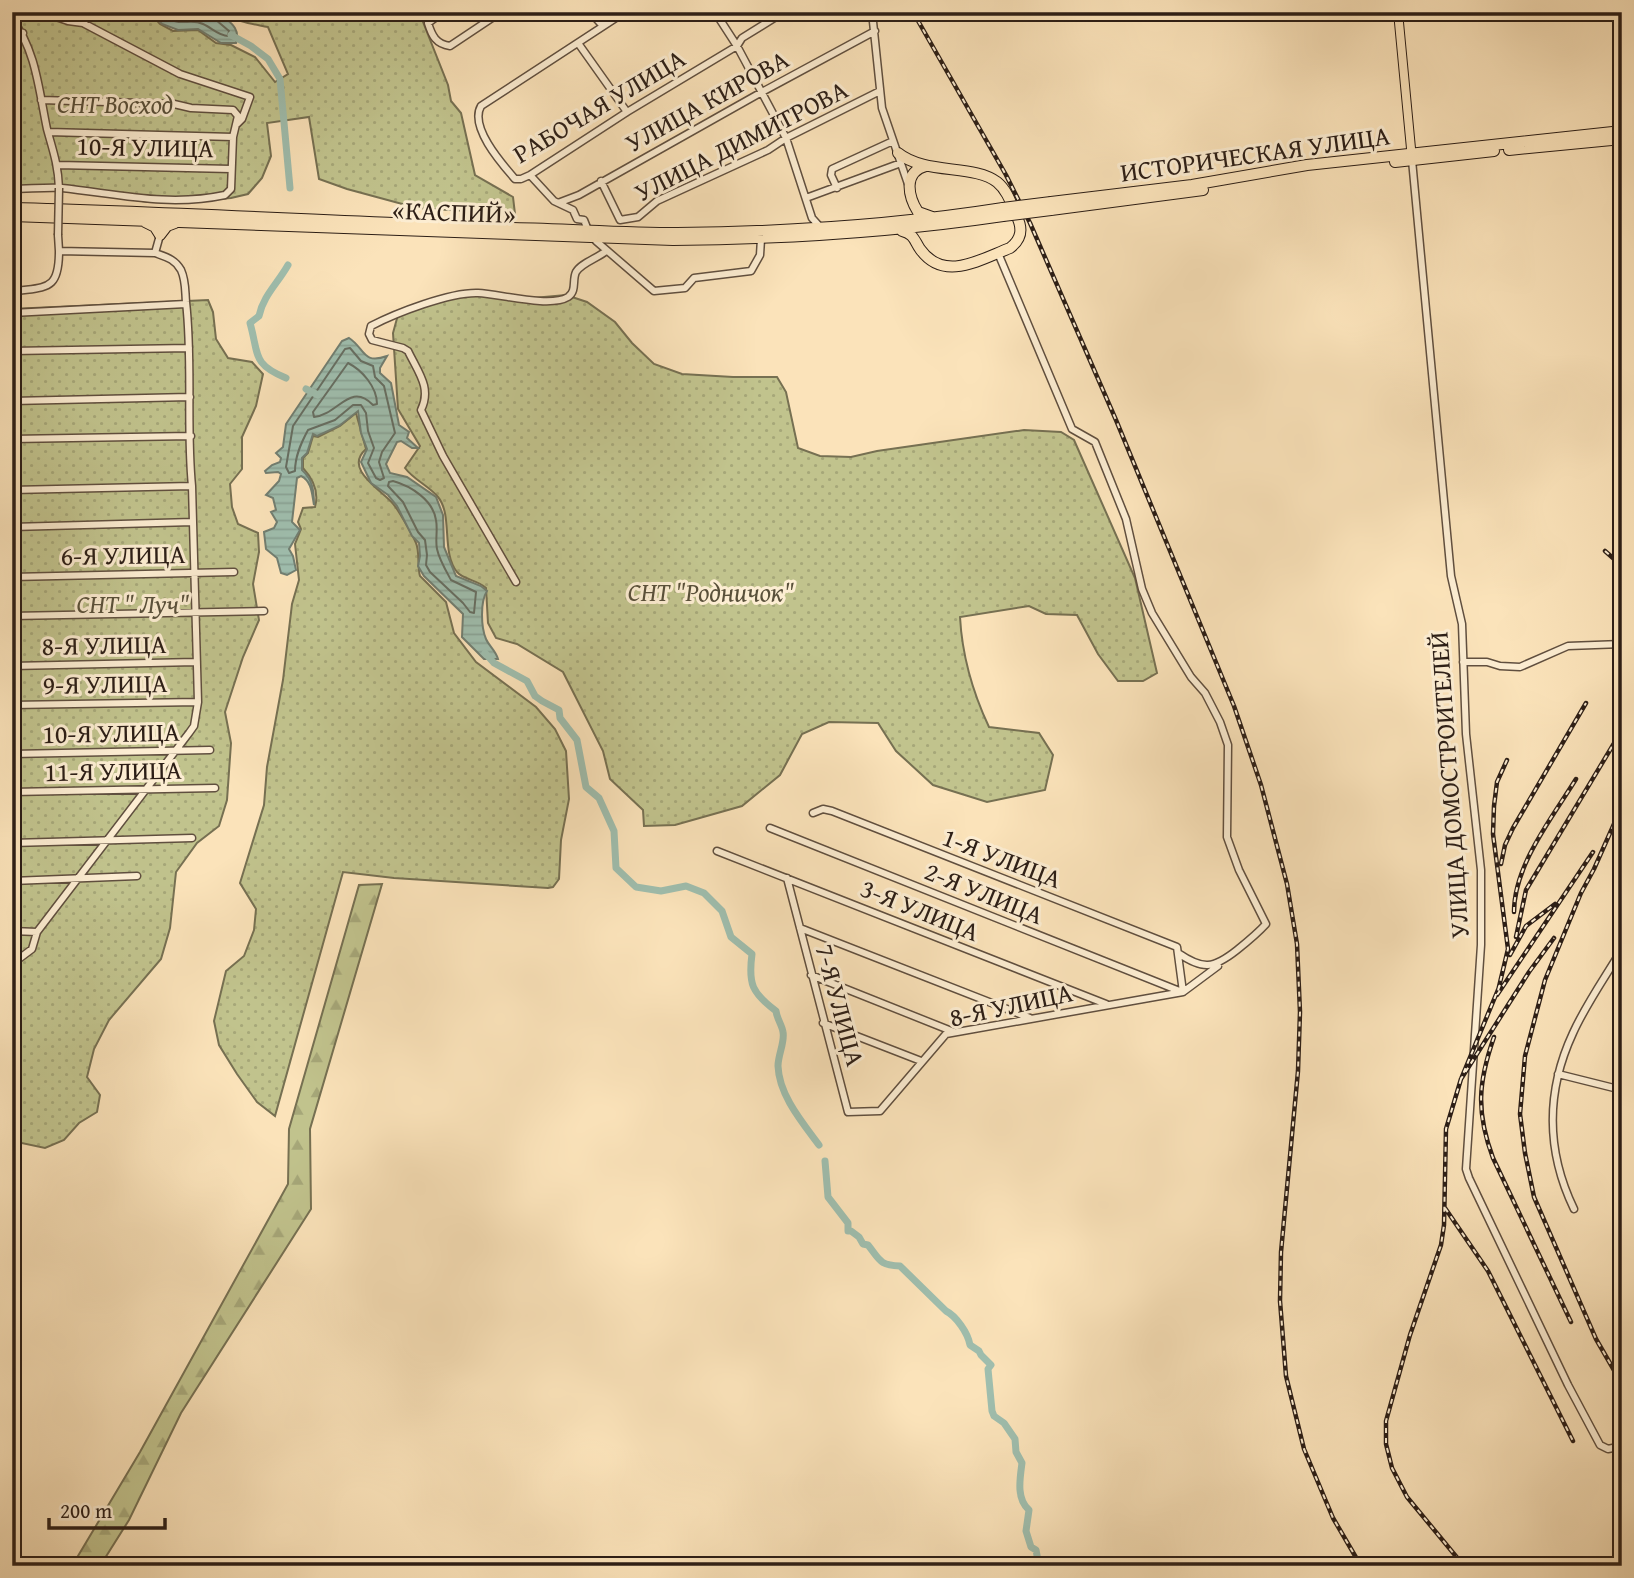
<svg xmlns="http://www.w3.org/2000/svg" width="1634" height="1578" viewBox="0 0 1634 1578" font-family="'Gentium Book Plus',serif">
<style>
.green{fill:url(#green-dots);stroke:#767052;stroke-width:2}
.forest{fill:url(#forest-firs);stroke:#767052;stroke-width:2}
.water{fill:url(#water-rules);stroke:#717e71;stroke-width:2}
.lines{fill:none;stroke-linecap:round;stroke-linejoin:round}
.shore{stroke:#666e62;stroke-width:2}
.river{stroke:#9fbeae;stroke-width:7}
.minor-casing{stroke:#604f3f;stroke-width:9}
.major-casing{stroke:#2c1e16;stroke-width:10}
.highway-casing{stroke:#2c1e16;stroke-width:12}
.minor{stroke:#fcedd2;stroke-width:6}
.major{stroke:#fbe3ba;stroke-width:8}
.highway{stroke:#fbe3ba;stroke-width:10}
.rail-casing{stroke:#2c1e16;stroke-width:4.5}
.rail{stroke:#fcedd2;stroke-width:2;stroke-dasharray:5;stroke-linecap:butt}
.minor-bridge-casing{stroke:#604f3f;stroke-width:9;stroke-linecap:butt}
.highway-bridge-casing{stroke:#2c1e16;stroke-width:12;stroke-linecap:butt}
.minor-bridge{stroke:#fcedd2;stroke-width:6}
.highway-bridge{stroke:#fbe3ba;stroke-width:10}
.labels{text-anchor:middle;stroke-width:6;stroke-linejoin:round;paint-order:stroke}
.street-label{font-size:26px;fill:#2c1e16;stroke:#fcedd2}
.park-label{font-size:26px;font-style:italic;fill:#59503a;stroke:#fcedd2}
</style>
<defs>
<pattern id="green-dots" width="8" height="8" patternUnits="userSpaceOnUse" patternTransform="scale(1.75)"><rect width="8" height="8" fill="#c1c38d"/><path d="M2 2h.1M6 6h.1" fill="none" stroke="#a6a779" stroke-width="1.8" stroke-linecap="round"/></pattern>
<pattern id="forest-firs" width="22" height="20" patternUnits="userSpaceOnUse" patternTransform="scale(1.75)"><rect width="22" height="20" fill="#c1c38d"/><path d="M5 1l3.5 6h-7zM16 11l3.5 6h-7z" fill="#a6a779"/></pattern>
<pattern id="water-rules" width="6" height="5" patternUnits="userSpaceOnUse" patternTransform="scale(1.75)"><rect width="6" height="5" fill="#9fbeae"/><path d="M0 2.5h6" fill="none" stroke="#89a395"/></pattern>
</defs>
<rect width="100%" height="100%" fill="#fbe3ba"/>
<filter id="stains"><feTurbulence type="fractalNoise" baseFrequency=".00286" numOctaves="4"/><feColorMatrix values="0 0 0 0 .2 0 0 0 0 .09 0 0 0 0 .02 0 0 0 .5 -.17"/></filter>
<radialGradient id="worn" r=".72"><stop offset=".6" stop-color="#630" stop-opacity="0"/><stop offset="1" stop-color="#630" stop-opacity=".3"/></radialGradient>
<path class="green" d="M 12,12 L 149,12 L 160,24 L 173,31 L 198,30 L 216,43 L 231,45 L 255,57 L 275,82 L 288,74 L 268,27 C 254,24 237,23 226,12 L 419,12 L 448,85 L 451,101 L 461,113 L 475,175 L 513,197 L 515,214 L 417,208 L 347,189 L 319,179 L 309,117 L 267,123 L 271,156 L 262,178 L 248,194 L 231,198 L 184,202 L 148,202 L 64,189 L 12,190 Z
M 476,291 L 533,298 L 566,295 L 587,302 L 615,322 L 632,343 L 654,364 L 682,374 L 733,377 L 777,377 L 786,392 L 798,448 L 820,456 L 851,457 L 877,451 L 1024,430 L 1061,432 L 1074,440 L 1135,578 L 1157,673 L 1143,681 L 1118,681 L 1098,654 L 1077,615 L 1046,614 L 1029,606 L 960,617 C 962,654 973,693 989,727 L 1039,733 L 1053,755 L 1045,790 L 987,802 L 933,785 L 896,751 L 878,723 L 829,722 L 802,734 L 780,775 L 742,806 L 675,825 L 644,826 L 643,810 L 610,779 L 603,751 L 563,672 L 517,644 L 496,638 L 488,623 L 486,588 C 478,580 464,580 457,572 C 441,552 453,515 438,497 C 429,486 414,480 405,468 L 420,446 L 398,409 L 393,333 L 399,311 Z
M 208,300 L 213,312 L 216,339 L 228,358 L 252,362 L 263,374 L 256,406 L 242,437 L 242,469 L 230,484 L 232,507 L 238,524 L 258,533 L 259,552 L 253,584 L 259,620 L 243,657 L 225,712 L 231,743 L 227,800 L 219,826 L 197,843 L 176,872 L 170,928 L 161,959 L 109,1020 L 94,1049 L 87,1077 L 100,1095 L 97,1112 L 79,1123 L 64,1140 L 45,1148 L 12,1141 L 12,309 Z
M 356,413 L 366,449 C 342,470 384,491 394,505 C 399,511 413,536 416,543 C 420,552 417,566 420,576 L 446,602 L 454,633 L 476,662 L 536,707 L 555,729 L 566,751 L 569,799 L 561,840 L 559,879 L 553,887 L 548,888 L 394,878 L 343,872 L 275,1116 L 257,1102 L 237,1074 L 219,1045 L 214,1021 L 226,971 L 244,956 L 254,930 L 256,909 L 240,883 L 264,805 L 267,767 L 283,680 L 292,604 L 299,580 L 295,544 L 301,529 L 298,522 L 303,508 L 315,507 C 319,493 313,479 303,468 L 303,458 L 308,453 L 313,436 L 318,437 L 340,426 Z"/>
<path class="forest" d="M 382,884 L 310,1129 L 311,1209 L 181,1413 L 129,1520 L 100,1566 L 72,1566 L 140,1452 L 288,1184 L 289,1129 L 359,885 Z"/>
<path class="water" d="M 151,12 L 218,12 C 229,22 241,27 236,43 L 221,43 L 198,29 L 178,30 L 162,24 Z
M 349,338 C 365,348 362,365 387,356 L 380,368 L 380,373 L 391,383 L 399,425 L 409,432 L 407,438 L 418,448 L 412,448 L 401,441 L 397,442 L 386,464 L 390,473 L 407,477 L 436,497 L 443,515 L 444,547 L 456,576 L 481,586 L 487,591 C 480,602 481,627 486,639 C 489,646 496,651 498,659 L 484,659 L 462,637 L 463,614 L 424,576 L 418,566 L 420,556 L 419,543 L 412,536 L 397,506 L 388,495 L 371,483 L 361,462 L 367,449 L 361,433 L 358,411 L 339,426 L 317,436 L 313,434 L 307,453 L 302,458 L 302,470 C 313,480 314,491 314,505 C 312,495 312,481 301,476 L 297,478 L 292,522 L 300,530 L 289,549 L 293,556 L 296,570 L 287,575 L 281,573 L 277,558 L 266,549 L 264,532 L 274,528 L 277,522 L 271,512 L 276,510 L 273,498 L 266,495 L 279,481 L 281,474 L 278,472 L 266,473 L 265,471 L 272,465 L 280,462 L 281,458 L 276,453 L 283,447 L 286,424 L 342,341 Z"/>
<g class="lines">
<path class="shore" d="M 161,12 C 179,30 188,17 203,24 C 212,28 219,36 228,36 L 229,31 L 216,20 L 214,12
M 350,348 L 361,361 L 373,366 L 375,377 L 384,386 L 395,433 L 382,452 L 379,462 L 384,478 L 380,480 L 376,478 L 368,463 L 374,448 L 368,431 L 366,413 L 361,405 L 353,405 L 335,420 L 308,430 C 301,443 295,456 295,471 L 289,473 L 286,467 L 293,426 L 345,349 Z
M 348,363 C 362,370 377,387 377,404 L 373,405 C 350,381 338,415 314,417 L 313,412 Z
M 393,481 C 411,486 433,500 436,520 C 438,530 435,540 437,549 C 439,559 446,571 451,580 L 476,592 L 474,613 L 470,612 L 463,603 L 430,572 L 426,565 L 427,555 L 425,540 L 418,532 L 403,502 L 388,486 L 389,482 Z"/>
<path class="river" d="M 231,35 L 251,46 L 268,59 L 280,79 L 290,188
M 286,378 C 252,364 259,355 250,323 L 259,316 C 263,296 278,283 288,265
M 306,389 L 318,395
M 485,653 L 494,663 L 527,681 L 535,696 L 542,701 L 559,710 L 560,718 L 577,740 L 586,787 L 599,798 L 614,831 L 616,868 L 636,887 L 661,891 L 686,886 L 704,893 L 722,911 L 731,937 L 752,954 C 748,984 752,993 776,1011 C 777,1019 782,1025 783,1032 C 785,1042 778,1055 778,1066 C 779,1095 802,1122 819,1145
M 825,1161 L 828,1197 L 848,1223 L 848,1231 L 851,1231 L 859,1237 L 863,1244 L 868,1245 C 880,1260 879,1265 900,1266 L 946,1311 C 956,1316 968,1333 970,1345 L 979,1351 L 981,1355 L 991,1365 L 988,1369 L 992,1411 L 994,1416 L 1004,1423 L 1015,1439 L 1016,1452 L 1022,1463 C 1020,1478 1016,1499 1029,1510 L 1026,1531 L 1031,1547 L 1036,1550 L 1039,1566"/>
<g class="minor-casing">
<path id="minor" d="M 41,12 L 68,21 L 83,23 L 180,74 L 250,97 L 242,119 L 237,124
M 443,12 L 428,23 C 432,36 436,44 450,46 L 501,12
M 590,12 L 602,25
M 625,12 L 481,106 C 469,127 502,164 515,179 L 521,179 L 530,175 L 627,112 L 737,46 L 742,38 L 784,12
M 715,12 L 737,46 L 786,138 L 812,218 L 821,228
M 872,12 L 882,108 L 908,184
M 12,19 C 36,50 39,91 47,129 C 53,151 58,164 59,188
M 83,23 L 93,12
M 578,43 L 627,112
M 48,132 L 233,137
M 1412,160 L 1451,576 L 1462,624 L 1466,734 L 1481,870 L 1481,945 L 1466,1169 L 1469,1178 L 1568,1385 L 1600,1445 L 1608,1449 L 1622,1446
M 58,165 L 231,169
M 530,175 L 554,201 L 573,210 L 577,219 L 584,220 L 588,230
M 601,181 L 620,220 L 638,217 L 657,201 L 768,150 L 786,138 L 880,91
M 12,182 L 15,39 L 23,33
M 837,188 L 831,175 L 832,169 L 893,141
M 12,189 C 29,189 46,187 62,188 C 118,194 168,207 225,195 L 231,189 L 233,137 L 238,116 L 233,110 L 191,108 L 174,104 L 41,100
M 806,198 L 901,163
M 558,203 L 579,195 L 762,92 L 875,31
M 58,235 L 59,251 L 155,253
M 596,237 L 596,241 L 654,291 L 685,288 L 694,278 L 751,271 L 760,255 L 761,239
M 998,253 L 1072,429 L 1095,442 L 1126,519 L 1142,589 L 1152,613 L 1191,677 L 1205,693 L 1220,722 L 1228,745 L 1227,837 L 1239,870 L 1266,924 C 1257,934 1247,942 1237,950 C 1213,969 1203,970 1178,953
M 12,292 C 46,286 59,292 59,251
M 12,313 L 186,304
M 12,351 L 189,348
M 12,401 L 190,397
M 12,439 L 191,436
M 12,490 L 192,486
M 12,527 L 193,522
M 12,577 L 234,572
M 516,582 L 443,456 L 421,410 C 432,388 418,372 408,351 L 403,348 L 372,340 L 369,334 L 371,326 C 396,313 450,292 478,293 C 500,294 550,308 568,297 C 577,291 572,280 576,272 C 581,263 598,258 606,251
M 12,616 L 264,611
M 1463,662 L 1487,662 L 1500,666 L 1520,667 L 1568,646 L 1622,644
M 12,666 L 196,662
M 12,705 L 198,702
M 12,754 L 210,750
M 12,792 L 215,788
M 813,813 L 823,809 L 832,811 L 1177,947 L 1183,992
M 770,828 L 1182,992
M 12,843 L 192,838
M 717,851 L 1106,1004
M 787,878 L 848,1112 L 880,1111 L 946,1034 L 1183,992 L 1218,966
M 12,881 L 137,876
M 800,928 L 1030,1018
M 12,931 L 37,932
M 12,964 L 32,949 L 37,932 L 189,733 L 194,726 L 198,702 L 192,486 C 186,425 193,363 186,302 C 185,291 186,281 181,270 C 175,259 166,257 155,253 L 160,235
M 811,975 L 954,1032
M 823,1023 L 921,1061
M 1558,1074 L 1622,1090
M 1574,1209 C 1546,1151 1546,1091 1573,1033 C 1586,1004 1606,976 1622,949"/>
</g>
<g class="major-casing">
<path id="major" d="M 1398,12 L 1412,159"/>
</g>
<g class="highway-casing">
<path id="highway" d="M 1509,150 L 1622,139
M 898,153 C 925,175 974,164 997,182 C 1007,190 1011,203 1016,215 C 1023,228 1022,239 1010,248 C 981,259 944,283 920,249 C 914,240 914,234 902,231
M 1395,162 L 1494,151
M 926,166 C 903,172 908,196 918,212 L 932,217
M 1051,202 L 1192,185 L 1307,165 L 1622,131
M 12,208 C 179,212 346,222 513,228 C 568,229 623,233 677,233 C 786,232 895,225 1003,208
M 1051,210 L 1203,190
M 12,216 L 673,240 C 784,239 894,232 1003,216
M 145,222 L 155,227 L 160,235 L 167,226 L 175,223"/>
</g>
<use href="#minor" class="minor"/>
<use href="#major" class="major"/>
<use href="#highway" class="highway"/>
<g class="rail-casing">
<path id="rail" d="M 913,12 L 1006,175 L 1030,223 L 1116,420 L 1234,706 L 1261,785 L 1287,884 L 1297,944 L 1300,1012 L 1298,1071 L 1281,1252 L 1280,1301 L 1286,1376 L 1304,1449 L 1333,1518 L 1361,1566
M 1605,551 L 1622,566
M 1507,760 L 1497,782 L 1494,806 L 1493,834 L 1508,949 L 1497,995 L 1593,852
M 1622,806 L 1594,869 L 1581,893 L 1545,980 L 1525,1056 L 1520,1114 L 1525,1153 L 1534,1197 L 1596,1339 L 1622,1384
M 1501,864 L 1505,845 L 1513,828 L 1586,703
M 1514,912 C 1514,865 1552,818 1576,779
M 1516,937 L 1526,890 L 1622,730
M 1510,955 L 1526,926 L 1555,904
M 1500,985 L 1461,1079 L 1529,972 L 1554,938
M 1494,1037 C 1478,1083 1476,1112 1493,1158 L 1571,1322
M 1461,1079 L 1446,1129 L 1444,1225 L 1441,1245 L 1410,1335 L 1386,1421 L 1386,1444 L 1392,1468 L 1407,1497 L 1464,1566
M 1445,1208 L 1488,1271 L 1573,1441"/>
</g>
<use href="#rail" class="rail"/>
<g class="minor-bridge-casing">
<path id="minor-bridge" d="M 58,235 L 59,188"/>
</g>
<g class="highway-bridge-casing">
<path id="highway-bridge" d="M 1003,208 L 1051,202
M 1003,216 L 1051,210"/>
</g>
<use href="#minor-bridge" class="minor-bridge"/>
<use href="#highway-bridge" class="highway-bridge"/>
</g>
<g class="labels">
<g class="street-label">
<text transform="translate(707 101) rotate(-29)" y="9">УЛИЦА КИРОВА</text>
<text transform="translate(599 106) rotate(-31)" y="9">РАБОЧАЯ УЛИЦА</text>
<text transform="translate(741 141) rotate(-27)" y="9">УЛИЦА ДИМИТРОВА</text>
<text transform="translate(145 147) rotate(1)" y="9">10-Я УЛИЦА</text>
<text transform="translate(1255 154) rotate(-8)" y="9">ИСТОРИЧЕСКАЯ УЛИЦА</text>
<text transform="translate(454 212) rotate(2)" y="9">«КАСПИЙ»</text>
<text transform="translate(123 555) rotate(-1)" y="9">6-Я УЛИЦА</text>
<text transform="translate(104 645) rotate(-1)" y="9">8-Я УЛИЦА</text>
<text transform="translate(105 684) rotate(-1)" y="9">9-Я УЛИЦА</text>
<text transform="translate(111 733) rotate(-1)" y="9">10-Я УЛИЦА</text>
<text transform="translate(113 771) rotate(-1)" y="9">11-Я УЛИЦА</text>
<text transform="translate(1449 785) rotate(-94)" y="9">УЛИЦА ДОМОСТРОИТЕЛЕЙ</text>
<text transform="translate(1002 858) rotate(21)" y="9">1-Я УЛИЦА</text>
<text transform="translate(984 893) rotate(22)" y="9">2-Я УЛИЦА</text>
<text transform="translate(920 910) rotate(22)" y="9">3-Я УЛИЦА</text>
<text transform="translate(840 1005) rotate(75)" y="9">7-Я УЛИЦА</text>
<text transform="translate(1011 1005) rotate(-12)" y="9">8-Я УЛИЦА</text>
</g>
<g class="park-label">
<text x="115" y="113">СНТ Восход</text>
<text x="711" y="601">СНТ "Родничок"</text>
<text x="133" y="613">СНТ " Луч"</text>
</g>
</g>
<rect width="1634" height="1578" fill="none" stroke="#fbe3ba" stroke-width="42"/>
<rect x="14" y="14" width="1606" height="1550" fill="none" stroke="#2c1e16" stroke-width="3.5"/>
<rect x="21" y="21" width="1592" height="1536" fill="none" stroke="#2c1e16" stroke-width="2"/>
<path d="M49 1518v10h116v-10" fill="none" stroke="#2c1e16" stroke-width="3.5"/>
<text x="60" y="1518" font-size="21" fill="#2c1e16" stroke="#fcedd2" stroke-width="5" paint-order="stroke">200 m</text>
<rect width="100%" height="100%" filter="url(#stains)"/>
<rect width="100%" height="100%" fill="url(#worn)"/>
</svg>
